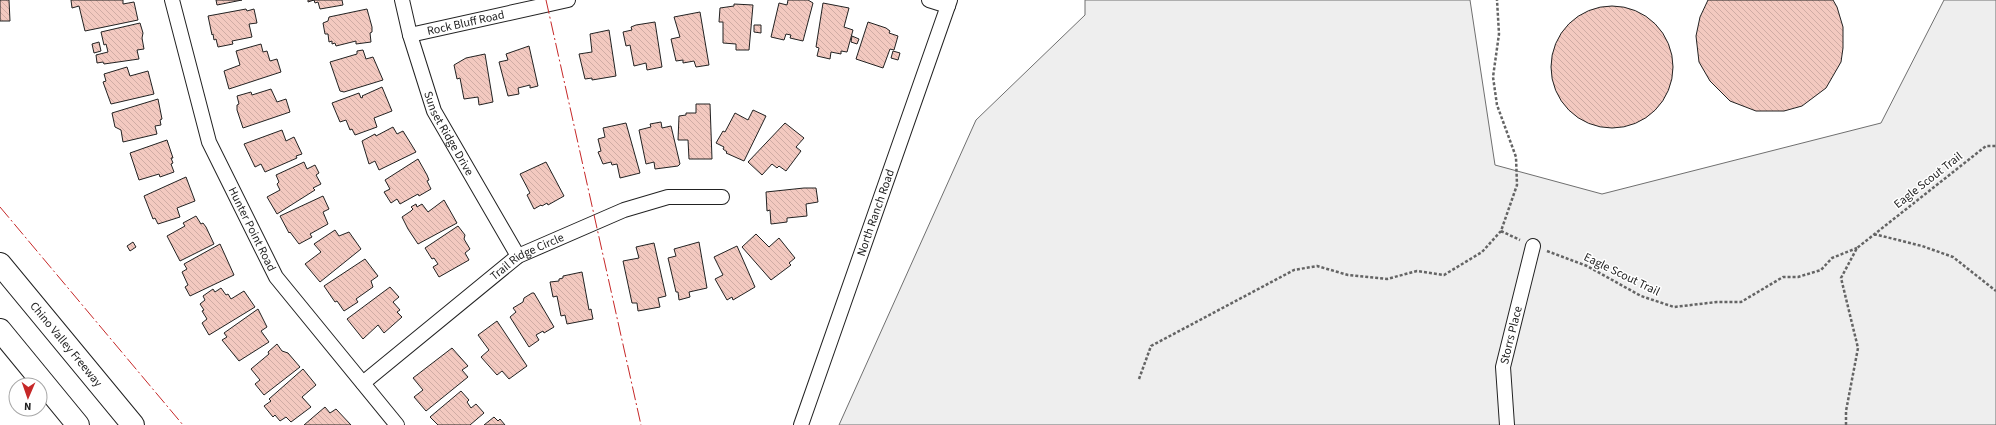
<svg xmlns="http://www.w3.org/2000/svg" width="1996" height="425" viewBox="0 0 1996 425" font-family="'Source Sans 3',sans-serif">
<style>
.grass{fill:#eee;stroke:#6f6f6f}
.building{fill:url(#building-back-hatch);stroke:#222}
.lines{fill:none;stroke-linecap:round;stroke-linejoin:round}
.minor-casing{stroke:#222;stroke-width:16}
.motorway-casing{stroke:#222;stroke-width:24}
.path{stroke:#646464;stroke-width:2.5;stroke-dasharray:3 2;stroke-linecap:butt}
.minor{stroke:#fff;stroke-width:14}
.motorway{stroke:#fff;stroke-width:22}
.power{stroke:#c62828;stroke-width:1;stroke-dasharray:14 3 2 3;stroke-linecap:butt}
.labels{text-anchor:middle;stroke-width:3;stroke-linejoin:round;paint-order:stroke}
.street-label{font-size:12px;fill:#222;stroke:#fff}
</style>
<defs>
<pattern id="building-back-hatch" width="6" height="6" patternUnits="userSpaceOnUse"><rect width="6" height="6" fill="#f3c9c0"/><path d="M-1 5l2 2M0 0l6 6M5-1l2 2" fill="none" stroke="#d0aca5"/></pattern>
</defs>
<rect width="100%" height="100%" fill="#fff"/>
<path class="grass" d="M 1085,0 L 1470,0 L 1495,165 L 1602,194 L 1881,123 L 1944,0 L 1996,0 L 1996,425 L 839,425 L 976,120 L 1085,15 Z"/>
<path class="building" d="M 0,0 L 9,0 L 10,21 L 0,21 Z
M 71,0 L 123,0 L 123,4 L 134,2 L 138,20 L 85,31 L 79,6 L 72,8 Z
M 216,0 L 242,0 L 217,5 Z
M 308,0 L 342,0 L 343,5 L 320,9 L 318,2 L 315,3 L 314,0 L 308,2 Z
M 788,0 L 808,0 L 813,3 L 803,41 L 790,38 L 791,35 L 786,34 L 784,40 L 771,37 L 779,3 L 787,5 Z
M 1708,0 L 1833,0 L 1837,7 L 1843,27 L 1843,48 L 1841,62 L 1826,88 L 1802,106 L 1784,111 L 1756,111 L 1730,101 L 1710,81 L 1699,62 L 1696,36 L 1700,17 Z
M 823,3 L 849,8 L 844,27 L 853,30 L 847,52 L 841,51 L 841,54 L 831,52 L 830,59 L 817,56 L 819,48 L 816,47 Z
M 734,4 L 753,5 L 749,50 L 736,50 L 736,44 L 723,43 L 723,22 L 719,22 L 720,8 L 734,6 Z
M1551 67a61 61 0 1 1 122 0a61 61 0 1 1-122 0Z
M 246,9 L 247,11 L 254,9 L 257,23 L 249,24 L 252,37 L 232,41 L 233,44 L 218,47 L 216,39 L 214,40 L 213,34 L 212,35 L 208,16 Z
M 367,9 L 372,27 L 372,32 L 370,33 L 371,42 L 356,44 L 356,41 L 336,46 L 335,43 L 332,44 L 332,41 L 329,42 L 328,34 L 325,34 L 323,23 L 328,21 L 329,17 Z
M 700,12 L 709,65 L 696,67 L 694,61 L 683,63 L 683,60 L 676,61 L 671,39 L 680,37 L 674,17 Z
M 655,22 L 662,67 L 647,70 L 646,63 L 634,66 L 630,45 L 626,46 L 623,32 L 632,30 L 631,27 L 636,25 Z
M 868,22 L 886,28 L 890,31 L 889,33 L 898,36 L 894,50 L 890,49 L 883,68 L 856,59 Z
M 140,23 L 143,33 L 142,38 L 144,49 L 137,50 L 139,59 L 104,64 L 103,62 L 97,63 L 96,55 L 108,52 L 106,44 L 104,45 L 101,32 Z
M 754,25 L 761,25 L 761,33 L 754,32 Z
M 609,30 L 616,76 L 592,80 L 592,78 L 585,79 L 579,54 L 592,52 L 590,34 Z
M 852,36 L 859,39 L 857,44 L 851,42 Z
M 99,42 L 101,51 L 94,53 L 92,44 Z
M 261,44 L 263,52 L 267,51 L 270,61 L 277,59 L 281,72 L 229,89 L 224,71 L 240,65 L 236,51 Z
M 529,46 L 538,86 L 530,88 L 530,85 L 518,88 L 519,94 L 508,96 L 499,62 L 508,60 L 506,54 Z
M 363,50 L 366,59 L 373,57 L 383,80 L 344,92 L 340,91 L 330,62 L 357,54 L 357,51 Z
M 893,51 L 900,53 L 898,60 L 891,58 Z
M 485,54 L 493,102 L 479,105 L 478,97 L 464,99 L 460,78 L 457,79 L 454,65 L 466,58 Z
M 127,67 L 130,76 L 148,71 L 154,94 L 111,104 L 103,82 L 106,81 L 104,74 Z
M 382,87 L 392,111 L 374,118 L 377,127 L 355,135 L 352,129 L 350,130 L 346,120 L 340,122 L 332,103 L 359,93 L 361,98 L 363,97 L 362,96 Z
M 271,89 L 277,102 L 286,99 L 290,112 L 243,128 L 237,110 L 237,105 L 239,104 L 237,96 L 251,92 L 252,95 Z
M 158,99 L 162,119 L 160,120 L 161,125 L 155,126 L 157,134 L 123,142 L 121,130 L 115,127 L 112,113 Z
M 696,104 L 710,104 L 712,159 L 689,159 L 688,140 L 678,140 L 679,116 L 686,115 L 686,113 L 696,113 Z
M 753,110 L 766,116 L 744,161 L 726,153 L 727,152 L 723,149 L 724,147 L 716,143 L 723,131 L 725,132 L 735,113 L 748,120 Z
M 661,122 L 662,128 L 671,126 L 680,164 L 678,166 L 655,169 L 654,162 L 646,164 L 639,130 L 651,127 L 650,124 Z
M 626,123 L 640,173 L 620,178 L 617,164 L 612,165 L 611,162 L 603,164 L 598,152 L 601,151 L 598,139 L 605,137 L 603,128 Z
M 785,123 L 804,138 L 796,147 L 801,151 L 786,171 L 779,166 L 777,168 L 772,164 L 762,175 L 748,162 Z
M 393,127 L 397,134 L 403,131 L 416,152 L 379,170 L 375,161 L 369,164 L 362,141 L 375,134 L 376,136 Z
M 282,130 L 286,141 L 294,137 L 302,154 L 296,156 L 297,158 L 265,172 L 261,164 L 255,167 L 244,144 Z
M 167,140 L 173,158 L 171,158 L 173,163 L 171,164 L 174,172 L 160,177 L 159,174 L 139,180 L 130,153 Z
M 418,159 L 427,175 L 429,180 L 427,181 L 431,189 L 419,196 L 418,194 L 400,204 L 397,199 L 391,203 L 384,192 L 390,189 L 385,180 Z
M 304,162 L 307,169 L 315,165 L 319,173 L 316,175 L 321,184 L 313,188 L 315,190 L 277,214 L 267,197 L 280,190 L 277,184 L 279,182 L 276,175 Z
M 546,162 L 564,196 L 548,205 L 547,203 L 542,206 L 541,205 L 534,209 L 527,195 L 530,193 L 520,174 Z
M 186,177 L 195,201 L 177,208 L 180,217 L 158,224 L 155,218 L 153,219 L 144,196 Z
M 804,188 L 816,188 L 818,202 L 806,204 L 807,216 L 787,218 L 787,222 L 771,224 L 770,210 L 767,211 L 766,192 Z
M 323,196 L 329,209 L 323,212 L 328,224 L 310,234 L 312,237 L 299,244 L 290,232 L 289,233 L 280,216 Z
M 444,200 L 457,223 L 418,244 L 408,229 L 402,217 L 411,211 L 413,209 L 411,207 L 416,204 L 417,207 L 422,204 L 428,212 Z
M 196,216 L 201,224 L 203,223 L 206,227 L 214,244 L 180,261 L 167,236 L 185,226 L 183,223 Z
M 458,226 L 465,235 L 464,239 L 470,249 L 465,253 L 469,260 L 439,277 L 433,267 L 438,264 L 434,258 L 432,259 L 425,248 Z
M 335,230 L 339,236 L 349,232 L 361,249 L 320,282 L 305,264 L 321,252 L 314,244 Z
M 756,234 L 769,247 L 779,238 L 795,258 L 789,263 L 791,265 L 771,280 L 742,247 Z
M 133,242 L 136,247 L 130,251 L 127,246 Z
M 699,242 L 707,288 L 689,292 L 690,297 L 679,300 L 678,292 L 676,292 L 668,258 L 676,256 L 674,249 Z
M 654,243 L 666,296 L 658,298 L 660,307 L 638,311 L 637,303 L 632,303 L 623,261 L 639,258 L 636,247 Z
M 220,244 L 234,275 L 190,296 L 185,287 L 188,285 L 182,272 L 187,269 L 184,264 Z
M 737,246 L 755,287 L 733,300 L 732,297 L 727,300 L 715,279 L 723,275 L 714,257 Z
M 365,259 L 378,276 L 371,281 L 373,287 L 356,299 L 358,302 L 344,311 L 337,301 L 335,302 L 324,286 Z
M 582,272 L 589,310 L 591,309 L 593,319 L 567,324 L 565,315 L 561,316 L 557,296 L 553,297 L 550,282 L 559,281 L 559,279 L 563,278 L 563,276 Z
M 390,287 L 399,297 L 393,302 L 400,310 L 397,312 L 402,317 L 384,333 L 378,325 L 363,339 L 347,319 Z
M 221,288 L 226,295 L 228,294 L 231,299 L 244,291 L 255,307 L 209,335 L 202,323 L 207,319 L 202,311 L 204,310 L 200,304 L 205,300 L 203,296 L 213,289 L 215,292 Z
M 532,293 L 534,293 L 554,327 L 544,333 L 543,331 L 536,335 L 539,340 L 529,347 L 510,317 L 516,312 L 513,308 L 523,302 L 524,298 Z
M 258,309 L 267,327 L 261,331 L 269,342 L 239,361 L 222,340 L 227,337 L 224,333 Z
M 497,321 L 527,366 L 509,379 L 502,371 L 497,375 L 481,357 L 489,350 L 478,335 Z
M 277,344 L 282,351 L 288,353 L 300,367 L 264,395 L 255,384 L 260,380 L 251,369 L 269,354 L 268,352 Z
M 452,348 L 468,366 L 462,370 L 468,377 L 426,411 L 414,397 L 423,390 L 413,378 Z
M 303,369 L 316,385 L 302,397 L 311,407 L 291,422 L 286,417 L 280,421 L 275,415 L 273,417 L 264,406 L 271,401 L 269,399 Z
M 461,391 L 469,400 L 467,402 L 471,408 L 476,404 L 484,413 L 470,425 L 438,425 L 430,417 Z
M 325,407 L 330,413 L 336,409 L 351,425 L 304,425 Z
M 494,417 L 498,421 L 500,419 L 505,425 L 484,425 Z"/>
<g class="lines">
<g class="minor-casing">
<g id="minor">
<path id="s1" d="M 172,0 L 209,142 L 276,277 L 397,425"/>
<path id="s2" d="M 402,0 L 410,35 L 434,111 L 518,256"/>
<path d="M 929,0 L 948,6"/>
<path id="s3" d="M 410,35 L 568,0"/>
<path id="s4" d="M 363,383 L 518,256 L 624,210 L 668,197 L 722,197"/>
<path id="s5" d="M 801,425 L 950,0"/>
<path id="s6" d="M 1507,425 L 1503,367 L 1533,246"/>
</g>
</g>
<g class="motorway-casing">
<g id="motorway">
<path id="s7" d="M 0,264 L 133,425"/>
<path d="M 0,330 L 78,425"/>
</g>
</g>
<path class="path" d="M 1501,231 L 1520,240
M 1874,234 L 1922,246 L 1953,257 L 1996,291
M 1547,251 L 1587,266 L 1641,296 L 1674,307 L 1717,302 L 1741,302 L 1783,277 L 1798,277 L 1821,270 L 1832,258 L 1857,248
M 1139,379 L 1151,346 L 1294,270 L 1317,266 L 1348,275 L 1387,279 L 1417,271 L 1444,275 L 1482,252 L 1501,231 L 1517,185 L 1516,157 L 1497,105 L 1493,77 L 1499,34 L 1497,0
M 1846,425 L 1846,411 L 1858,348 L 1841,278 L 1857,248 L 1986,146 L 1996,146"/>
<use href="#minor" class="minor"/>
<use href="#motorway" class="motorway"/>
<path class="power" d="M 546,0 L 641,425
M 0,207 L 183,425"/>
</g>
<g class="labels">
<g class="street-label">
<text dy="4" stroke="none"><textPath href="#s3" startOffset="57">Rock Bluff Road</textPath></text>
<text dy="4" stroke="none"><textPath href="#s2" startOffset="142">Sunset Ridge Drive</textPath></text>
<text transform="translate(1928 180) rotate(-38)" y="4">Eagle Scout Trail</text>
<text dy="4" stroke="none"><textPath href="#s5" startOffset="225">North Ranch Road</textPath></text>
<text dy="4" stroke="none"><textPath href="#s1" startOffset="244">Hunter Point Road</textPath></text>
<text dy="4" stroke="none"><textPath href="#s4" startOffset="208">Trail Ridge Circle</textPath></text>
<text transform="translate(1622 274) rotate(26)" y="4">Eagle Scout Trail</text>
<text dy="4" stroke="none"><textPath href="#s6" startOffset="91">Storrs Place</textPath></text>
<text dy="4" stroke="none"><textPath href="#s7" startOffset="104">Chino Valley Freeway</textPath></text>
</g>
</g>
<g transform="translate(28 397) rotate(182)"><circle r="19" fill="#ffffff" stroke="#a7a7a7"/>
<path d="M0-3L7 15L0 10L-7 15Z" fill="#c62828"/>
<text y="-6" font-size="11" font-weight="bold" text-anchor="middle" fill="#222222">N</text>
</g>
</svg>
